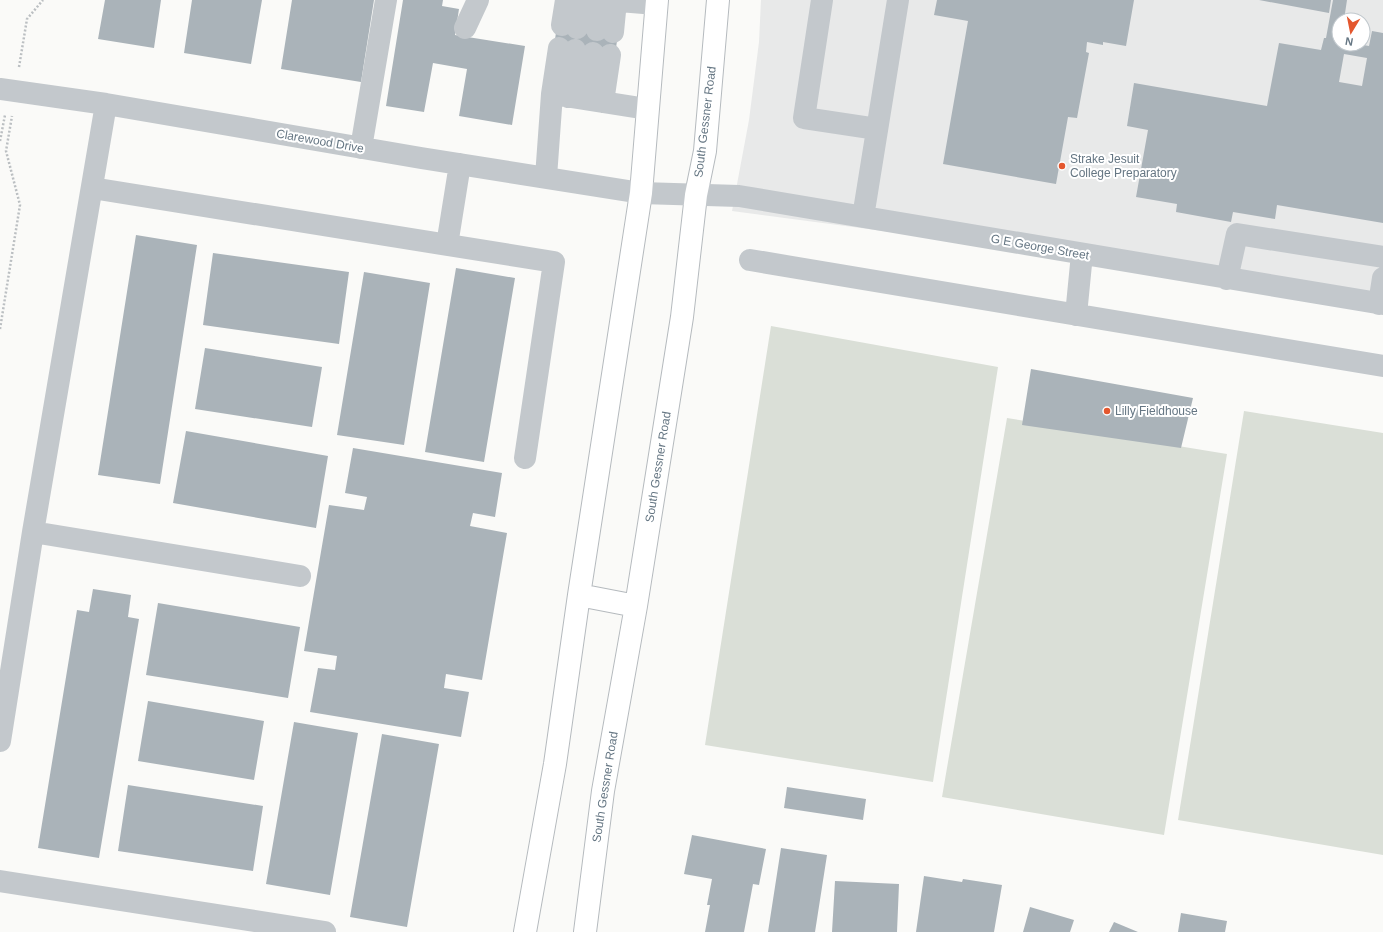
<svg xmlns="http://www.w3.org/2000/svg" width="1383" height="932" viewBox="0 0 1383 932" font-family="Helvetica,sans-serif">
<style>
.built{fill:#e8e9e9;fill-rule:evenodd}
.green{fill:#dadfd7}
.building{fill:#aab3b9;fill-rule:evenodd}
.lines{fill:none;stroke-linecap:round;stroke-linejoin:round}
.major-casing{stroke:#b5babe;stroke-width:24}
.path{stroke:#bbbfc2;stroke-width:2.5;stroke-dasharray:2 2;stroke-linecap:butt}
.minor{stroke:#c3c8cc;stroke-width:22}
.major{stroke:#fff;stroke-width:22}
.poi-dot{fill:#e4572e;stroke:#fff;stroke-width:1.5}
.labels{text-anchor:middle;stroke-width:4;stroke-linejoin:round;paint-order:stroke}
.street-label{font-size:12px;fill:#657683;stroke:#fff}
.poi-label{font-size:12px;fill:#657683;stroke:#fff;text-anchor:start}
</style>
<rect width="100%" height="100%" fill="#fafaf8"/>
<path class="built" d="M 761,0 L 1383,0 L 1383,311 L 1170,269 L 732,211 L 749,120 L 759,42 ZM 1339,20 L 1363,20 L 1363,44 L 1339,44 Z"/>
<path class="green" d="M 771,326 L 998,367 L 933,782 L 705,745 Z
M 1244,411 L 1383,433 L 1383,855 L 1178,820 Z
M 1007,418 L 1227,454 L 1164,835 L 942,797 Z"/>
<path class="building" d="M 105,0 L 161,0 L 154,48 L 98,39 Z
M 192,0 L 262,0 L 251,64 L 184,53 Z
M 292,0 L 374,0 L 361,82 L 281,69 Z
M 403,0 L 443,0 L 442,6 L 459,9 L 455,35 L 525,46 L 512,125 L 459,116 L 467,69 L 433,63 L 424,112 L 386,106 Z
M 937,0 L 1134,0 L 1126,46 L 1103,42 L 1103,45 L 1087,42 L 1086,52 L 1089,53 L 1077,118 L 1068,117 L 1056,184 L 943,164 L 968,21 L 934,15 Z
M 1259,0 L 1331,0 L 1329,13 Z
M 1333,0 L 1347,0 L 1344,20 L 1339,20 L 1339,44 L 1358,44 L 1369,46 L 1372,31 L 1383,33 L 1383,223 L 1277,205 L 1275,219 L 1233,212 L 1231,222 L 1176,212 L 1177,204 L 1136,197 L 1148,130 L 1127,126 L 1134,83 L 1267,106 L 1279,43 L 1321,50 L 1324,38 L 1326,38 ZM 1344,54 L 1367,58 L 1362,86 L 1339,82 Z
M 557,25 L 618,33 L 615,56 L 554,47 Z
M 136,235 L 197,245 L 160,484 L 98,475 Z
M 213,253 L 349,272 L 339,344 L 203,325 Z
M 456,268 L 515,278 L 484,462 L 425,452 Z
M 364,272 L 430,283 L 404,445 L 337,435 Z
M 205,348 L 322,367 L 312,427 L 195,409 Z
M 1031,369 L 1193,398 L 1181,448 L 1022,425 Z
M 186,431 L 328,456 L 316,528 L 173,503 Z
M 353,448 L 502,473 L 495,517 L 473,513 L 470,526 L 507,533 L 482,680 L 446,674 L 444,688 L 469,692 L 461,737 L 310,712 L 318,668 L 335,670 L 337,656 L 304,651 L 329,505 L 364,510 L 367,497 L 345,493 Z
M 93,589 L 131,595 L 128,617 L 139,619 L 99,858 L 38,848 L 77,610 L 89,612 Z
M 158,603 L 300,627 L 288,698 L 146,675 Z
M 148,701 L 264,721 L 254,780 L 138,761 Z
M 294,722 L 358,733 L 330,895 L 266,884 Z
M 382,734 L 439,744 L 407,927 L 350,917 Z
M 128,785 L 263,806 L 253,871 L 118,851 Z
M 787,787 L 866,799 L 863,820 L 784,808 Z
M 692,835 L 766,849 L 759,885 L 753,884 L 744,932 L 705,932 L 710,905 L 707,905 L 712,879 L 684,874 Z
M 781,848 L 827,855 L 815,932 L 768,932 Z
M 924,876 L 962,882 L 963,879 L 1002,885 L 994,932 L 916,932 Z
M 835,881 L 899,884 L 897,932 L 832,932 Z
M 1030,907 L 1074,920 L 1070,932 L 1023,932 Z
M 1181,913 L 1227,921 L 1225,932 L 1178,932 Z
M 1114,922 L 1138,932 L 1109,932 Z"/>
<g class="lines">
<g class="major-casing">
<path id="major" d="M 579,595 L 636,606
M 525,932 L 555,764 L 579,595 L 641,193 L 657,0
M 585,932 L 603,791 L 636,606 L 682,317 L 696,195 L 705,151 L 718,0"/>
</g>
<path class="path" d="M 19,67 L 27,19 L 43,0
M 0,141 L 5,115
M 0,329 L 20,205 L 6,151 L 12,116"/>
<path class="minor" d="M 607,0 L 656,4
M 822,0 L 804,118 L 877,129
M 562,25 L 566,0
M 465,28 L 478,0
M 577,28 L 581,0
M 597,30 L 602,0
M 613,32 L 616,1
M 0,89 L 106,104 L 421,158 L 641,193 L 739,196 L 1383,304
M 552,94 L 647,109
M 568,97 L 575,50
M 586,99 L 593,53
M 603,102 L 610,55
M 361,148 L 386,0
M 546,177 L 552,94 L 559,48
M 92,188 L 554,262 L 525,458
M 863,217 L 898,0
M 447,245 L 460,164
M 750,260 L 1383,366
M 1227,279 L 1237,234 L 1383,257
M 1379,304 L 1383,278
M 1076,315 L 1082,254
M 33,532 L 300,576
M 0,741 L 33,532 L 106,104
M 0,881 L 325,932"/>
<use href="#major" class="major"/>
</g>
<g class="poi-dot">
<circle cx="1062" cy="166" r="4"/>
<circle cx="1107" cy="411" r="4"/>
</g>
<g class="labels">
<g class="street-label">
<text transform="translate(705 122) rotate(-83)" y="4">South Gessner Road</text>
<text transform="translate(320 141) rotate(10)" y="4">Clarewood Drive</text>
<text transform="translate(1040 247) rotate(10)" y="4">G E George Street</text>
<text transform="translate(658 467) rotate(-81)" y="4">South Gessner Road</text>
<text transform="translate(605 787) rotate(-81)" y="4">South Gessner Road</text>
</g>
<g class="poi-label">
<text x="1070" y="163">Strake Jesuit<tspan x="1070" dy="14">College Preparatory</tspan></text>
<text x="1115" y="415">Lilly Fieldhouse</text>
</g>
</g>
<g transform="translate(1351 32) rotate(190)"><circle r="19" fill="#ffffff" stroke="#c1c8cd"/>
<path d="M0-3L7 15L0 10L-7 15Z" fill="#e4572e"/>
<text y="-6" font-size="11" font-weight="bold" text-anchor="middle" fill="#657683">N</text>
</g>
</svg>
